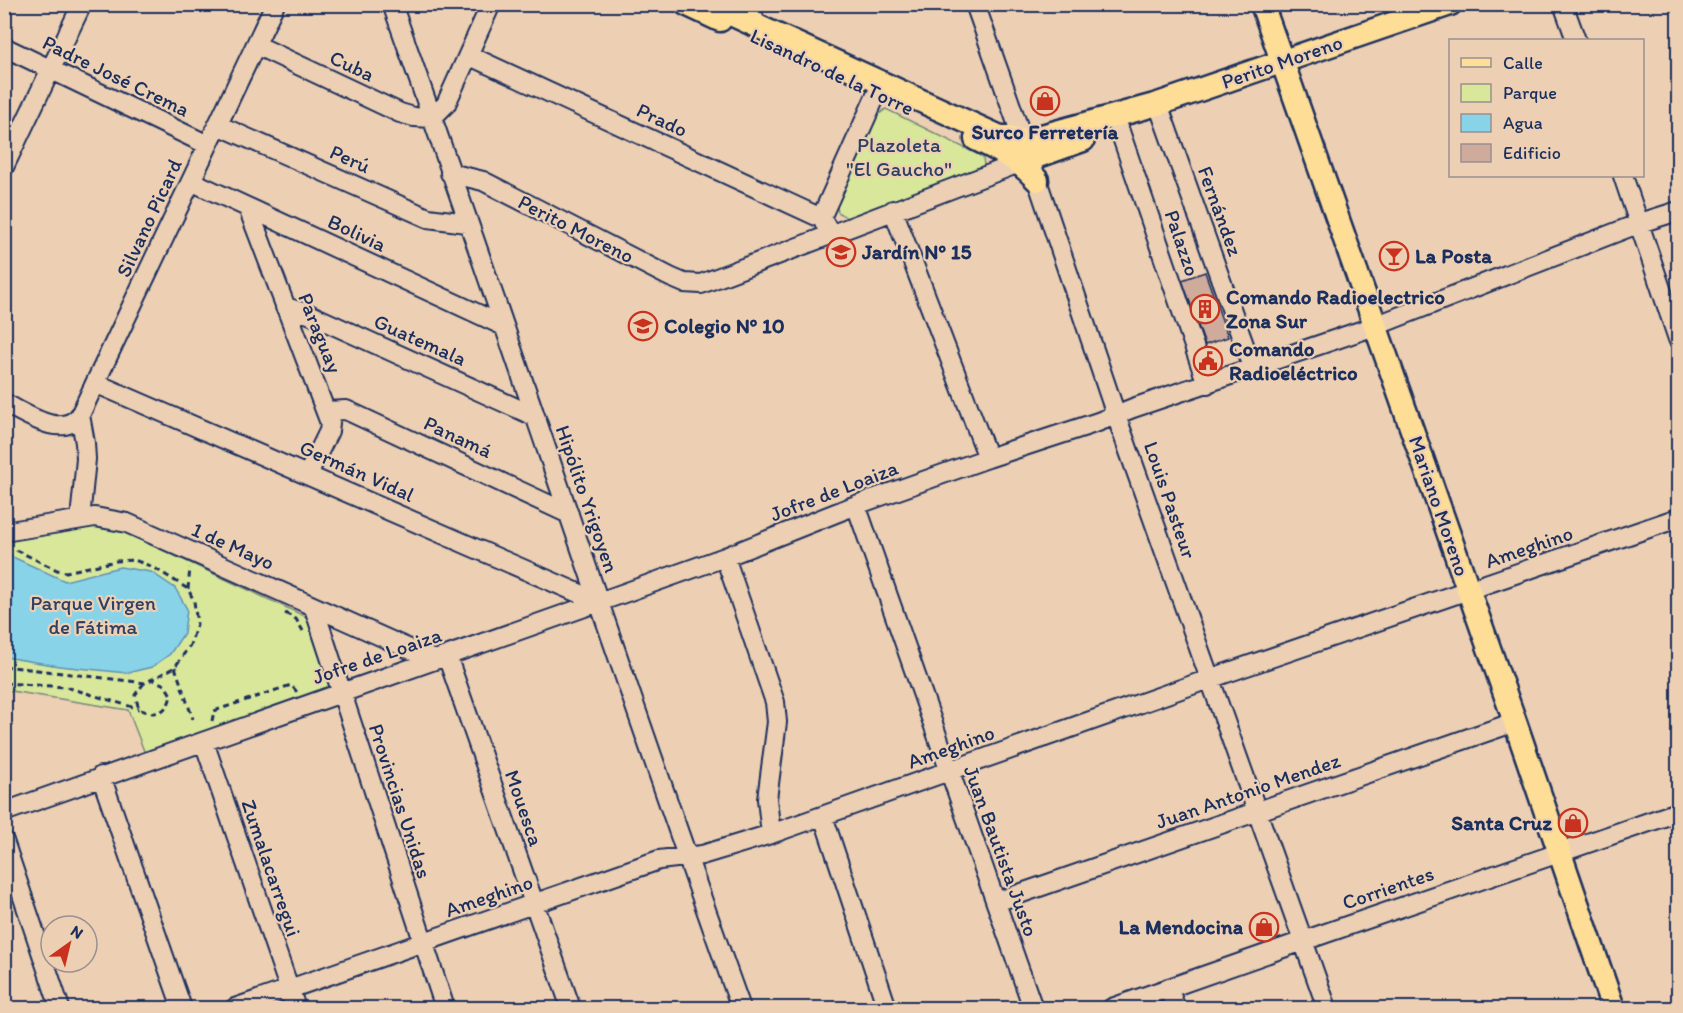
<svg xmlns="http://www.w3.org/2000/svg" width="1683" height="1013" viewBox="0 0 1683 1013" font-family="Itim,sans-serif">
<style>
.green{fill:#d8e79a;stroke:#7a8b7c;stroke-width:1.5}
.water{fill:#89d3e9;stroke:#5d91b1;stroke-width:1.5}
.building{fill:#cfab9c;stroke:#1b2f5e;stroke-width:1.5}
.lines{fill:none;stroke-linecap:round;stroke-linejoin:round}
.minor-casing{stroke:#1b2f5e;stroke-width:22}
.major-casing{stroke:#1b2f5e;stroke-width:27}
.path{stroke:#1b2f5e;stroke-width:3;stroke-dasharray:6 4.5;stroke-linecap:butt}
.minor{stroke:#edd0b3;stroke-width:18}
.major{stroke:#fedd96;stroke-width:22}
.labels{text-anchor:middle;stroke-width:4.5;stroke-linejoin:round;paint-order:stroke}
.street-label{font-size:21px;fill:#1b2f5e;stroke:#edd0b3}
.poi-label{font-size:21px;font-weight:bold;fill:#1b2f5e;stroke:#edd0b3;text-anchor:start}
.park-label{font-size:21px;fill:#2e4164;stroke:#edd0b3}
</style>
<rect width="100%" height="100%" fill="#edd0b3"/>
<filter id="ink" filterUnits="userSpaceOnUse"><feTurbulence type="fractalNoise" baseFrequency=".0167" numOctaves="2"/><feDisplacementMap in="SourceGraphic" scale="12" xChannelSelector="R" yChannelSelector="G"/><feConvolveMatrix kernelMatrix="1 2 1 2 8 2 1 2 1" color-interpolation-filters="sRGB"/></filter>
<g filter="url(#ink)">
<path class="green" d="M 886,109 L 983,157 L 984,166 L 847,218 L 838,212 L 836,202 L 878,115 Z
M 4,522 L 80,524 L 115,528 L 313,620 L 333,690 L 146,756 L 128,710 L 5,690 Z"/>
<path class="water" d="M 4,553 L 65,581 L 120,567 L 151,572 L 175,588 L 187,609 L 184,633 L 170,654 L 152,667 L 127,673 L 59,666 L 5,657 Z"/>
<path class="building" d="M 1205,272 L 1228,337 L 1205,345 L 1182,280 Z"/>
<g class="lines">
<g class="minor-casing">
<path id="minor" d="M 392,4 C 511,338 621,675 741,1008
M 749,4 L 757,27
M 975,4 L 1037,180 L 1116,415 L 1327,1008
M 1563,4 L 1576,40
M 256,45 L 400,113 L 414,117 L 432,118 L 446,104 L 491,4
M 4,47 L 208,145
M 468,55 L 821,218 L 831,234
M 1158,104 L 1252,367
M 1115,117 L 1207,384
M 218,125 L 428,218 L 467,223
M 4,167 L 82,4
M 450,173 L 483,181 L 670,277 L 684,283 L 701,284 L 1027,160
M 1623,176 L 1678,339
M 191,181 L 504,326
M 248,208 L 330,423 L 329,431 L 308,474
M 893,210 L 988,458
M 821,218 L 877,93
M 285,307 L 309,314 L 534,416
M 95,383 L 599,602
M 4,403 C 25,413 62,440 80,415 L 275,4
M 327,411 L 346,410 L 569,514
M 856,505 L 1033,1008
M 80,519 L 86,459 L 85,443 L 80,415
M 4,532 L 95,517 L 127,523 L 434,660
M 725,557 L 775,702 L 777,722 L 767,799 L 771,834
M 314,608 L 445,1008
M 447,656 L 571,1008
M 204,742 L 296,1008
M 101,776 L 182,1008
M 4,812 L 599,602 L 725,557 L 856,505 L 988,458 L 1098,422 L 1133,408 L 1375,326 L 1640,223 L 1678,211
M 823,816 L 887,1008
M 4,841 L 60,1008
M 996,902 L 1515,722
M 1168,988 L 1176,1008
M 235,1008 L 659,860 L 702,855 L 771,834 L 1209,679 L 1678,518
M 1112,1008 L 1303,941 L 1678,812"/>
</g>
<g class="major-casing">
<path id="major" d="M 686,4 L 720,20
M 709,4 L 965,121 L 998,136 L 1023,141 L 1158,104 L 1450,4
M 1262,4 L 1515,722 L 1613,1008
M 976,139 C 999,150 1020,161 1037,180
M 1030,159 L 1083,140"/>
</g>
<path class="path" d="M 188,589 L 190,568
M 285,613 L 296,619 L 303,631
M 4,666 L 145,683 L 175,667 L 190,645 L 197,624 L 194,601 L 188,589 L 153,567 L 134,560 L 116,561 L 66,572 L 57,570 L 12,548
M 175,667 L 193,719
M 4,683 L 66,687 L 139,709
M 144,683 L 135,695 L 139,709 C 155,717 168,713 171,695 L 165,685 L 153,680
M 212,721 L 214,711 L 291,685 L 297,692"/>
<use href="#minor" class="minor"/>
<use href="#major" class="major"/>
</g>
</g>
<defs>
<g id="shop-ring" transform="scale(1.5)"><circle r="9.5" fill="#edd0b3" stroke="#c8321e" stroke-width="1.5"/><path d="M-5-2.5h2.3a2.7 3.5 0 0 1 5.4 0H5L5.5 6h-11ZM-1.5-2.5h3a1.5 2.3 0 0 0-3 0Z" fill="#c8321e"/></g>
<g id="school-ring" transform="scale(1.5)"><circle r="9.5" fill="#edd0b3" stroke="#c8321e" stroke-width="1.5"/><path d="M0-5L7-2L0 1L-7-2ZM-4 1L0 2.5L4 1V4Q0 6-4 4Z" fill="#c8321e"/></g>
<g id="bar-ring" transform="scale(1.5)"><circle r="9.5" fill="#edd0b3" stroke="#c8321e" stroke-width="1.5"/><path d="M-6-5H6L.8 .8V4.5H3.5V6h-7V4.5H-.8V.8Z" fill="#c8321e"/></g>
<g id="building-ring" transform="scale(1.5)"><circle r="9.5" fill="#edd0b3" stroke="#c8321e" stroke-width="1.5"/><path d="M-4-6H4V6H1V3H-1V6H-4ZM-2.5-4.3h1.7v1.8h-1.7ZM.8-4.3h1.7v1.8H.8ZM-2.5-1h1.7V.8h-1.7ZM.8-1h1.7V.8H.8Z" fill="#c8321e"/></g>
<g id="civic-ring" transform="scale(1.5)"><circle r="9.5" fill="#edd0b3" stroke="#c8321e" stroke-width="1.5"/><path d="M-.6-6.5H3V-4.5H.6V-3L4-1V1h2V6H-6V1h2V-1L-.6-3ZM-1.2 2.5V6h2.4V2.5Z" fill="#c8321e"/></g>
</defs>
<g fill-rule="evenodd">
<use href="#shop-ring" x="1045" y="101"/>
<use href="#school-ring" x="841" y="252"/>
<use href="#bar-ring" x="1394" y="256"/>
<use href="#building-ring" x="1205" y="309"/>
<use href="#school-ring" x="643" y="326"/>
<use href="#civic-ring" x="1208" y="361"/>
<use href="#shop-ring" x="1573" y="823"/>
<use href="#shop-ring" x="1264" y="927"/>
</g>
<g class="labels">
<g class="street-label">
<text transform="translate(1282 62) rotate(-19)" y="7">Perito Moreno</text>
<text transform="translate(352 66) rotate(25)" y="7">Cuba</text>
<text transform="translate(832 72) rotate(25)" y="7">Lisandro de la Torre</text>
<text transform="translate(116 76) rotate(26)" y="7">Padre José Crema</text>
<text transform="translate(662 120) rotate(25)" y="7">Prado</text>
<text transform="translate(350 159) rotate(24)" y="7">Perú</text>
<text transform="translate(1220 211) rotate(70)" y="7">Fernández</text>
<text transform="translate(149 218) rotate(-65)" y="7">Silvano Picard</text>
<text transform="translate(576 229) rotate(27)" y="7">Perito Moreno</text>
<text transform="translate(357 233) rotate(25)" y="7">Bolivia</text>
<text transform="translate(1182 243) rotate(71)" y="7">Palazzo</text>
<text transform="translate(320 333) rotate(68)" y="7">Paraguay</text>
<text transform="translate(420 340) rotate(24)" y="7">Guatemala</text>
<text transform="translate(458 437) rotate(25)" y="7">Panamá</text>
<text transform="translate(357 471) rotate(24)" y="7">Germán Vidal</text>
<text transform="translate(834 491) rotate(-21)" y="7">Jofre de Loaiza</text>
<text transform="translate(587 499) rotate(71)" y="7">Hipólito Yrigoyen</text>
<text transform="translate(1170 500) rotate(71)" y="7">Louis Pasteur</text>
<text transform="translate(1439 506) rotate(71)" y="7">Mariano Moreno</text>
<text transform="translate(233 546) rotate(24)" y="7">1 de Mayo</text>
<text transform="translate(1529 547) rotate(-19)" y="7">Ameghino</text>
<text transform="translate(377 656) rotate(-19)" y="7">Jofre de Loaiza</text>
<text transform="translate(951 747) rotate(-20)" y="7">Ameghino</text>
<text transform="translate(1248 791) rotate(-19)" y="7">Juan Antonio Mendez</text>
<text transform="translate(400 801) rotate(72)" y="7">Provincias Unidas</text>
<text transform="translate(524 808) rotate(71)" y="7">Mouesca</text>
<text transform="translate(1001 851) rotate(70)" y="7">Juan Bautista Justo</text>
<text transform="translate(271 868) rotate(71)" y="7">Zumalacarregui</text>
<text transform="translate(1388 888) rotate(-19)" y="7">Corrientes</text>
<text transform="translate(489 896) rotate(-19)" y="7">Ameghino</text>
</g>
<g class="poi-label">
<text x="1045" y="139" text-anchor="middle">Surco Ferretería</text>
<text x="862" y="259">Jardín Nº 15</text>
<text x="1415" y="263">La Posta</text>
<text x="1226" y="304">Comando Radioelectrico<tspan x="1226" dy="24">Zona Sur</tspan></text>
<text x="664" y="333">Colegio Nº 10</text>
<text x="1229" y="356">Comando<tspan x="1229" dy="24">Radioeléctrico</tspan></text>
<text x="1552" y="830" text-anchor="end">Santa Cruz</text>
<text x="1243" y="934" text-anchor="end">La Mendocina</text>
</g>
<g class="park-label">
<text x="899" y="152">Plazoleta<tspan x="899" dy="24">"El Gaucho"</tspan></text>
<text x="93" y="610">Parque Virgen<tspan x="93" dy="24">de Fátima</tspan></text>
</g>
</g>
<rect width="1683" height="1013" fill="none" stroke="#edd0b3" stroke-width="24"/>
<rect x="12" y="12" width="1659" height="989" fill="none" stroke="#1b2f5e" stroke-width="2" filter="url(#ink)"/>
<rect x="1449" y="39" width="195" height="138" fill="#edd0b3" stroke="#999091" stroke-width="1.5"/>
<rect x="1461" y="58" width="30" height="9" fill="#fedd96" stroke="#999091" stroke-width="1.5"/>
<text x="1503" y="69" font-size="18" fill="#1b2f5e">Calle</text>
<rect x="1461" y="84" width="30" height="18" fill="#d8e79a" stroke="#999091" stroke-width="1.5"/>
<text x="1503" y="99" font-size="18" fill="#1b2f5e">Parque</text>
<rect x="1461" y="114" width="30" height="18" fill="#89d3e9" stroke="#999091" stroke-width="1.5"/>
<text x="1503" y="129" font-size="18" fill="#1b2f5e">Agua</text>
<rect x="1461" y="144" width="30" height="18" fill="#cfab9c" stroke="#999091" stroke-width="1.5"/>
<text x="1503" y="159" font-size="18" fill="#1b2f5e">Edificio</text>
<g transform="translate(69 944) rotate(34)"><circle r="28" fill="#edd0b3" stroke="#999091" stroke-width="1.5"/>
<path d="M0-4.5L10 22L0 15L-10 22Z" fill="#c8321e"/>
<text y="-9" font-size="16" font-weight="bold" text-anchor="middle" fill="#1b2f5e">N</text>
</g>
</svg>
